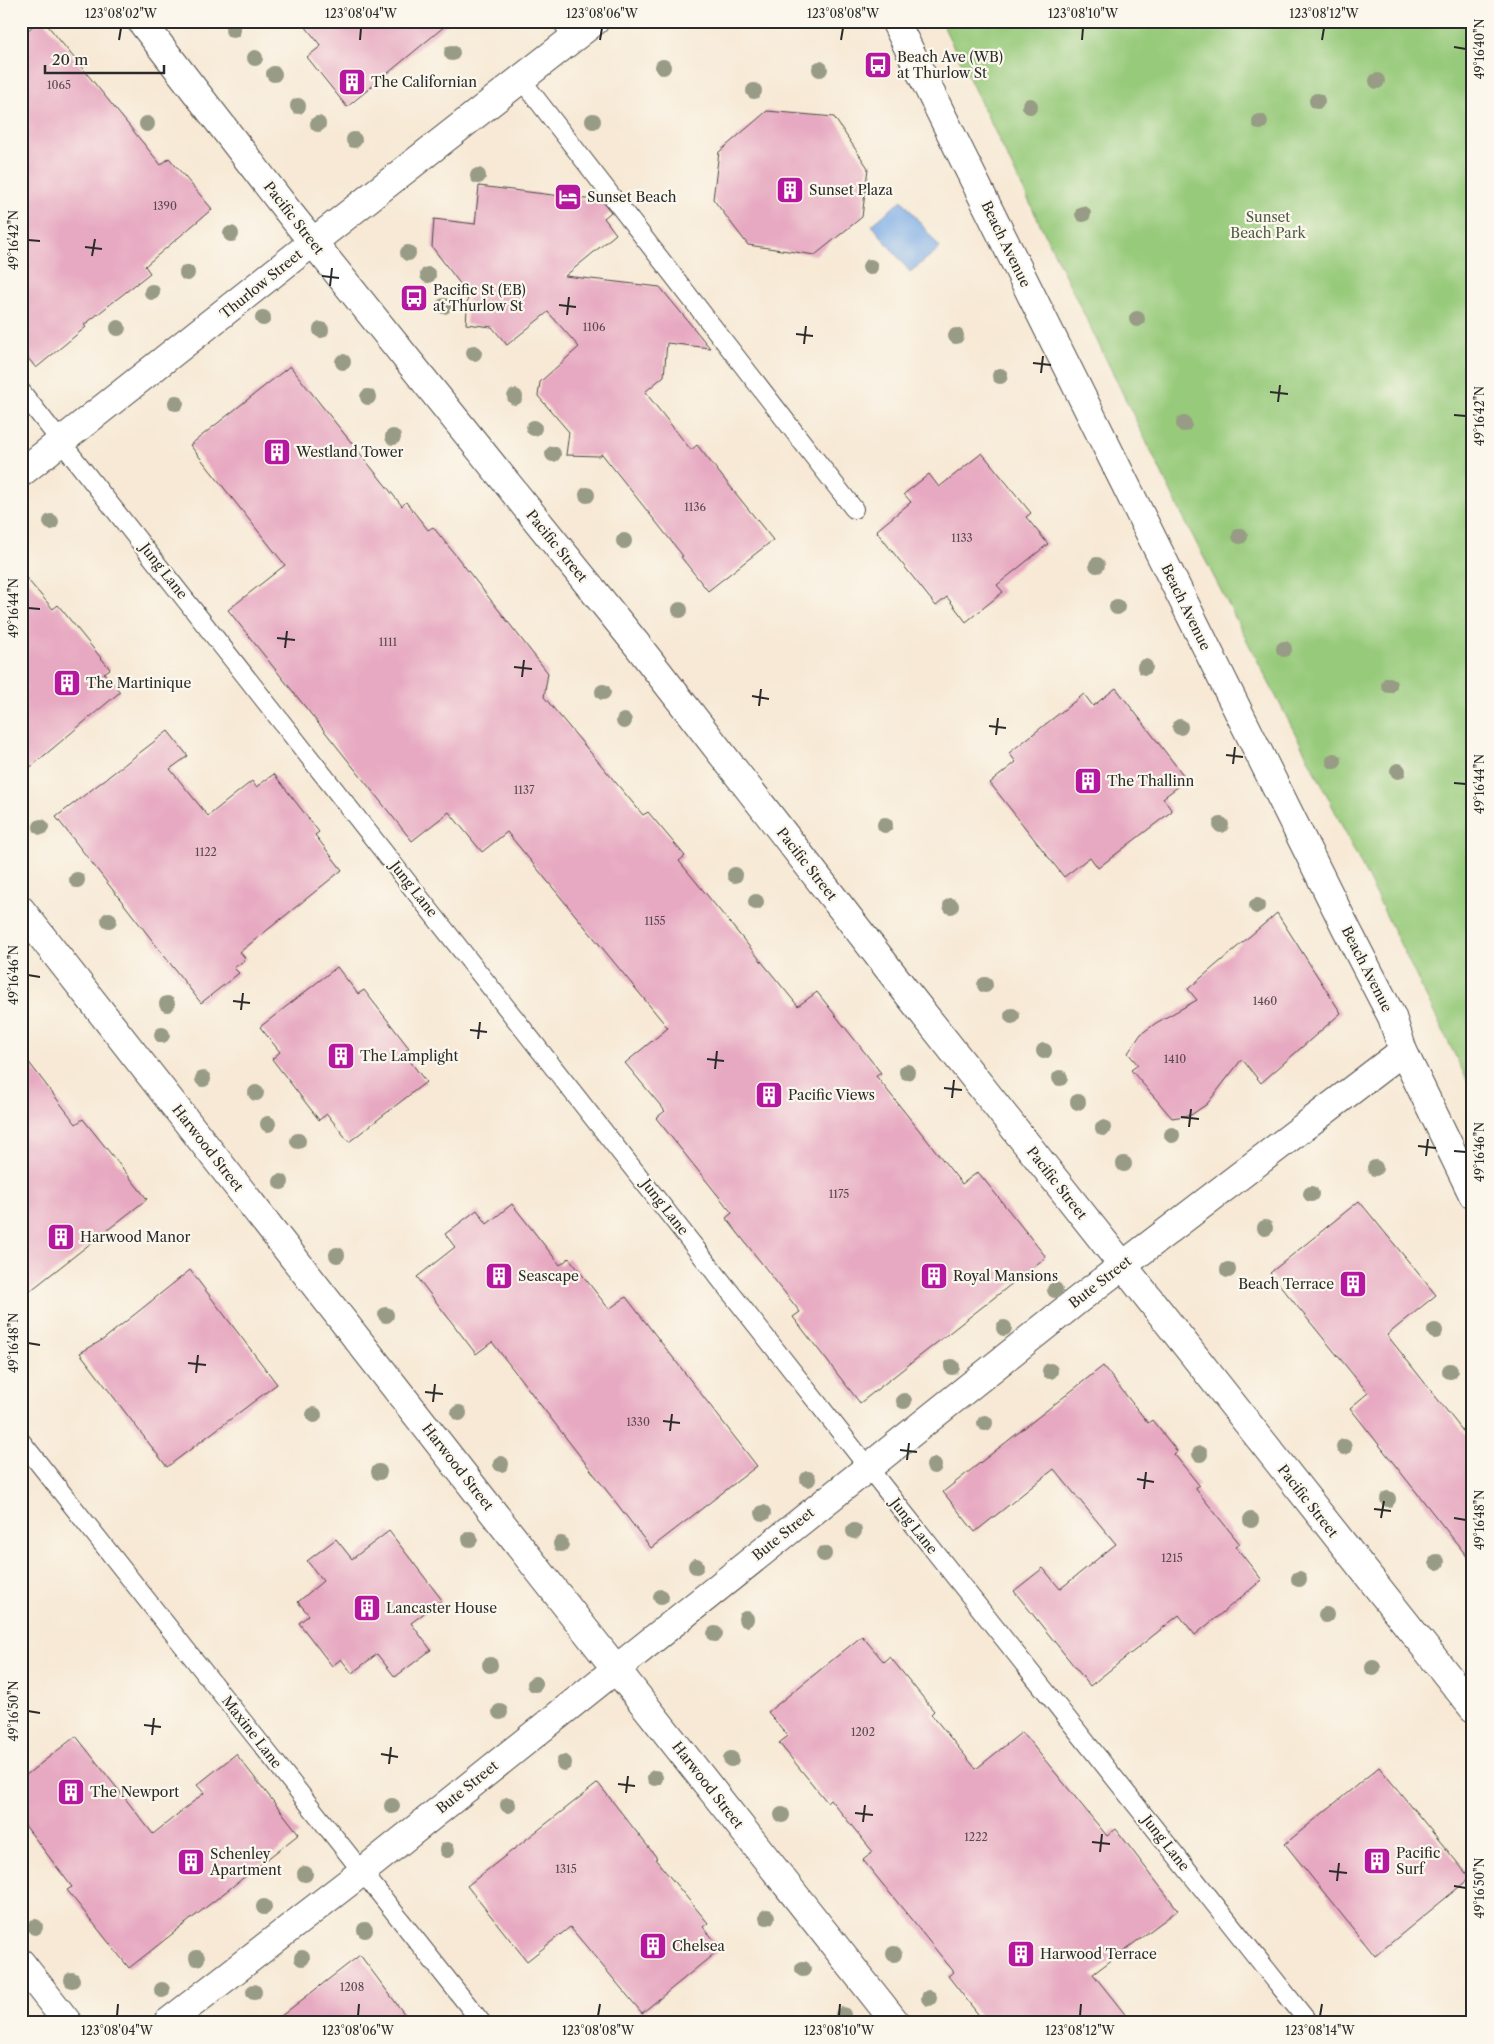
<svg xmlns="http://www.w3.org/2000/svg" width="1494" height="2044" viewBox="0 0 1494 2044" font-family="'Libre Caslon Text',serif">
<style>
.green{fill:#97ca7a;stroke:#617a52}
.water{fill:#7bace6;stroke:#536c88}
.building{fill:#e7a9c1}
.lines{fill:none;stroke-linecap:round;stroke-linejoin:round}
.lane-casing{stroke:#4a4844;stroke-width:20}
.street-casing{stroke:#4a4844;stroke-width:30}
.secondary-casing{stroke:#4a4844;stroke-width:30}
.lane{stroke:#fff;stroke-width:18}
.street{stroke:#fff;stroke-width:28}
.secondary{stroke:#fff;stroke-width:28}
.tree{fill:#989b85}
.ticks{fill:none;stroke:#2b2b2b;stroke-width:2}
.labels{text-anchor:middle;stroke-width:4.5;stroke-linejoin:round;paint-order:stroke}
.number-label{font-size:11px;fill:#5a4a50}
.poi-label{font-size:14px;fill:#2b2b2b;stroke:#fbf7ec;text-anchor:start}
.park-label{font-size:14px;fill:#4b5b43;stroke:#fbf7ec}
.street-label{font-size:14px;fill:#2b2b2b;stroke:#fbf7ec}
.neatline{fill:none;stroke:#2b2b2b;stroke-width:2}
.ticks-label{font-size:12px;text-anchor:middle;fill:#2b2b2b}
</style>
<rect width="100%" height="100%" fill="#fbf7ec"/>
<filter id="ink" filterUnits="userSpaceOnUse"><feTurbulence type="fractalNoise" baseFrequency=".02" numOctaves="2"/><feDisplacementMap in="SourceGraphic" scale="10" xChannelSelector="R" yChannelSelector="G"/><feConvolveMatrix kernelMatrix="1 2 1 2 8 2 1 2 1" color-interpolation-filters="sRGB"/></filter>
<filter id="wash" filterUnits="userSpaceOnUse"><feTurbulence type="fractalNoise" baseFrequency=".0096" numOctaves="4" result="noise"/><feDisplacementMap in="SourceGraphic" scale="20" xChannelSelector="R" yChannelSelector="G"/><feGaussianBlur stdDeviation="1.12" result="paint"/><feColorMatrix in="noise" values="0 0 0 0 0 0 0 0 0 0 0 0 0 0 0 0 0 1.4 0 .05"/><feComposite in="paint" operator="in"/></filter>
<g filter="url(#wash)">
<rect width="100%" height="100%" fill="#f7e9d5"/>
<path class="green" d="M 941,21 L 1473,21 L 1473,1092 L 1323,787 L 1186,523 Z"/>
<path class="water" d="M 902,200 L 940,248 L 910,272 L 872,225 Z"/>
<g id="blocks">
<path class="building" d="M 39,21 L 44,21 L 161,165 L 169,158 L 212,209 L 145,266 L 150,273 L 84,325 L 86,327 L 36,368 L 21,349 L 21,36 Z
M 301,21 L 451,21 L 347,107 L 307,57 L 321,46 Z
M 767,111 L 834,117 L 868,168 L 862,217 L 815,255 L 748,245 L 713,199 L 719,152 Z
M 479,186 L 602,201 L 611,212 L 604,218 L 616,234 L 565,276 L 660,287 L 710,348 L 667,343 L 664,376 L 645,392 L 691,450 L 697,445 L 773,540 L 708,591 L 681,557 L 683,556 L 602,454 L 599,456 L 566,455 L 569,432 L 538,396 L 540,382 L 579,347 L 548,312 L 507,345 L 492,327 L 466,324 L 468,294 L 432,247 L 434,219 L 475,224 Z
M 290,366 L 402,506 L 406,502 L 428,530 L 433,527 L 461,562 L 548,673 L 544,697 L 643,815 L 648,812 L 685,856 L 679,861 L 798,1006 L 817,992 L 881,1073 L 876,1076 L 962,1184 L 978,1172 L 1046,1257 L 860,1403 L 793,1317 L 800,1312 L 726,1218 L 732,1213 L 656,1118 L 665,1111 L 625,1063 L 668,1028 L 507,832 L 482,852 L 449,812 L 412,841 L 228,610 L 285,565 L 190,445 Z
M 982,453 L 1031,513 L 1026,517 L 1048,544 L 997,585 L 1003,592 L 966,622 L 947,597 L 936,606 L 876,531 L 911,502 L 904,494 L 929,474 L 939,487 Z
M 21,572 L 53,609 L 58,605 L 110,669 L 104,673 L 120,692 L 21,775 Z
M 1116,688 L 1187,780 L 1163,798 L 1172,811 L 1098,868 L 1090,857 L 1064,877 L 990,783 L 1016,762 L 1009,753 L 1084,694 L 1093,706 Z
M 168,731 L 188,756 L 170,769 L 208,816 L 252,781 L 256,787 L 274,774 L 319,832 L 315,835 L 342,870 L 240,952 L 246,959 L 234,968 L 239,973 L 201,1003 L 56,817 Z
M 1277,913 L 1341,1013 L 1261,1083 L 1242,1059 L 1207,1104 L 1191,1115 L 1172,1118 L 1131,1070 L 1138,1065 L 1128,1053 L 1141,1034 L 1156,1023 L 1197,1000 L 1188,989 Z
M 337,967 L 358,994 L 364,990 L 409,1048 L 403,1052 L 426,1082 L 349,1142 L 327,1114 L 319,1120 L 272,1059 L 280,1052 L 260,1027 Z
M 21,1052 L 76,1124 L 83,1119 L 147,1199 L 21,1298 Z
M 1359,1201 L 1436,1295 L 1387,1335 L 1473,1444 L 1473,1564 L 1350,1408 L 1368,1393 L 1270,1273 Z
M 512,1204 L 560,1265 L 569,1258 L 609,1309 L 626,1297 L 757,1466 L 651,1548 L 492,1342 L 476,1354 L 417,1277 L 455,1247 L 445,1234 L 477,1210 L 487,1224 Z
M 190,1270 L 277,1384 L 167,1467 L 80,1353 L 104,1339 Z
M 1103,1366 L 1148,1423 L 1152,1420 L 1177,1451 L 1174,1454 L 1199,1485 L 1195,1488 L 1240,1544 L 1236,1547 L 1262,1580 L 1195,1635 L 1179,1615 L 1090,1686 L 1014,1591 L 1043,1568 L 1060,1589 L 1116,1544 L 1054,1469 L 975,1532 L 943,1492 Z
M 389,1531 L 442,1600 L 411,1623 L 431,1650 L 395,1677 L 377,1654 L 352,1673 L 341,1659 L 332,1666 L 299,1623 L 309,1615 L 298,1602 L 323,1581 L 307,1561 L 336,1539 L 352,1559 Z
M 862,1636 L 884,1662 L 890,1657 L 934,1711 L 931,1714 L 976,1769 L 1022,1732 L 1107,1836 L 1116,1829 L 1178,1910 L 1093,1974 L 1132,2023 L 985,2023 L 948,1976 L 954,1972 L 863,1860 L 873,1852 L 830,1799 L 827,1802 L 779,1743 L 788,1736 L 768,1712 Z
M 76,1736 L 153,1834 L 204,1793 L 197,1785 L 236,1754 L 299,1834 L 129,1968 L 67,1890 L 72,1887 L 21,1820 L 21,1779 Z
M 1379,1767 L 1470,1878 L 1375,1956 L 1285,1844 Z
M 598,1783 L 657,1858 L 655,1859 L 708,1923 L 703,1927 L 721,1948 L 642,2013 L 570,1927 L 527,1961 L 467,1886 Z
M 360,1955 L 411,2023 L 272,2023 Z"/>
</g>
</g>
<g filter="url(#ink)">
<use href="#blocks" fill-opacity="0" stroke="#4a4844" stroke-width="1"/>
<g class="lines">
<g class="lane-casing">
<path id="lane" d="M 561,21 L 574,38
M 521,79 L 854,509
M 21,391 L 897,1504 L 1309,2023
M 21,1441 L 482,2023"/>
</g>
<g class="street-casing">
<path id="street" d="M 313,242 L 595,21
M 21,910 L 590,1636 L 896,2023
M 21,1963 L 68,2023
M 167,2023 L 362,1872 L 1079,1299 L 1403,1051"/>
</g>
<g class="secondary-casing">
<path id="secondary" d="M 141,21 L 287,210 L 638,646 L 908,994 L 1473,1708
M 895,21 L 1347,930 L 1392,1017 L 1403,1051 L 1473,1195
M 21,473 L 313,242"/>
</g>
<use href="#lane" class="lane"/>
<use href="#street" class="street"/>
<use href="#secondary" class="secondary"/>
</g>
<g class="tree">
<circle cx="233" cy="30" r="8"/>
<circle cx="452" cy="53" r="8"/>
<circle cx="255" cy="58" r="8"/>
<circle cx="663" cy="67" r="8"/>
<circle cx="820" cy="69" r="8"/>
<circle cx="274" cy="74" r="8"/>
<circle cx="1377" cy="81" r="8"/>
<circle cx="754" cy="91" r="8"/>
<circle cx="1317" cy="101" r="8"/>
<circle cx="298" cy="106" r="8"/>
<circle cx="1030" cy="106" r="8"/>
<circle cx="593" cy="121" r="8"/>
<circle cx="1260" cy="122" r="8"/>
<circle cx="147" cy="124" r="8"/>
<circle cx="318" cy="124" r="8"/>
<circle cx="354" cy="140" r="8"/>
<circle cx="478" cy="176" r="8"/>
<circle cx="1083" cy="214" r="8"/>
<circle cx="231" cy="234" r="8"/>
<circle cx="408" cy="253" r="8"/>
<circle cx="870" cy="267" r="8"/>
<circle cx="187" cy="273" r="8"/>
<circle cx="428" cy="275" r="8"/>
<circle cx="152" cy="292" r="8"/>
<circle cx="444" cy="306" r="8"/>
<circle cx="263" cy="318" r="8"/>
<circle cx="1137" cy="319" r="8"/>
<circle cx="118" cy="328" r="8"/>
<circle cx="321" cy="330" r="8"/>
<circle cx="956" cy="336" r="8"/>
<circle cx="474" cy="353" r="8"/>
<circle cx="343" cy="362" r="8"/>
<circle cx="1000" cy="376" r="8"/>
<circle cx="368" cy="397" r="8"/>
<circle cx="515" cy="397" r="8"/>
<circle cx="176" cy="403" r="8"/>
<circle cx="1184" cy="424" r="8"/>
<circle cx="534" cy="428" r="8"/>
<circle cx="393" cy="437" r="8"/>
<circle cx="553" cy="454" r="8"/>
<circle cx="587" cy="495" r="8"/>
<circle cx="51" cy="522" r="8"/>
<circle cx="1240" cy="536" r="8"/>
<circle cx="624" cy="541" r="8"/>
<circle cx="1097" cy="565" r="8"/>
<circle cx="1117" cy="607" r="8"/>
<circle cx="680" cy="610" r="8"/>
<circle cx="1284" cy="649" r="8"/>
<circle cx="1145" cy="667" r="8"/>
<circle cx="1389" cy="685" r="8"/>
<circle cx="603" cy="692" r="8"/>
<circle cx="624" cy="721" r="8"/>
<circle cx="1180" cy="727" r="8"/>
<circle cx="1334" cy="761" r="8"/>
<circle cx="1398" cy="771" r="8"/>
<circle cx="885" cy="825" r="8"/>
<circle cx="1221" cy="825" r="8"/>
<circle cx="41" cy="827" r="8"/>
<circle cx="735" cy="875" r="8"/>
<circle cx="77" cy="880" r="8"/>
<circle cx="756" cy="902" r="8"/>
<circle cx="951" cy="906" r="8"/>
<circle cx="1257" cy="906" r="8"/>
<circle cx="109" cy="920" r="8"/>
<circle cx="985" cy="985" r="8"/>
<circle cx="167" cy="1004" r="8"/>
<circle cx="1012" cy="1016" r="8"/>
<circle cx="162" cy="1035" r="8"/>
<circle cx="1044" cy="1051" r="8"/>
<circle cx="907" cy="1072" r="8"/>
<circle cx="1060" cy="1078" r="8"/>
<circle cx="203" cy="1079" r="8"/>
<circle cx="256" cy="1093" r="8"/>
<circle cx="1078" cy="1102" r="8"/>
<circle cx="268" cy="1124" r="8"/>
<circle cx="1103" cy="1128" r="8"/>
<circle cx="1172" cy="1135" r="8"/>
<circle cx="298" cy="1141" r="8"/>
<circle cx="1124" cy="1164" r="8"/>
<circle cx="1375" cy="1168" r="8"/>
<circle cx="281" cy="1182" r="8"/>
<circle cx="1311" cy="1194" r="8"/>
<circle cx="1265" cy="1228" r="8"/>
<circle cx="337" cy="1255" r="8"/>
<circle cx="1228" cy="1270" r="8"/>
<circle cx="1055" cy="1290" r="8"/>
<circle cx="386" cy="1315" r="8"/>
<circle cx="1004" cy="1328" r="8"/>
<circle cx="1435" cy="1331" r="8"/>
<circle cx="952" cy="1367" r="8"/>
<circle cx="1050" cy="1371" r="8"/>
<circle cx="1450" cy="1371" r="8"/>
<circle cx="904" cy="1401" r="8"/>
<circle cx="459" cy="1413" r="8"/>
<circle cx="314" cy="1415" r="8"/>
<circle cx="985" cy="1423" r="8"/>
<circle cx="1344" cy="1447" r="8"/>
<circle cx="1200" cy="1454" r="8"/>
<circle cx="501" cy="1464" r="8"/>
<circle cx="934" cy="1466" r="8"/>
<circle cx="379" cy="1472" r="8"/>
<circle cx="808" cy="1479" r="8"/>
<circle cx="1388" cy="1499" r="8"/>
<circle cx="763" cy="1513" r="8"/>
<circle cx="1251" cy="1520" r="8"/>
<circle cx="854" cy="1531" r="8"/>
<circle cx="470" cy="1539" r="8"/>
<circle cx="561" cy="1544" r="8"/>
<circle cx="824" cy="1554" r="8"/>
<circle cx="1437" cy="1562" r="8"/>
<circle cx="696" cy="1566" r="8"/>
<circle cx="1299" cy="1579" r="8"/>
<circle cx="661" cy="1597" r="8"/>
<circle cx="1326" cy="1615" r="8"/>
<circle cx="746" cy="1619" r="8"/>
<circle cx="715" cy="1634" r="8"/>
<circle cx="490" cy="1665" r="8"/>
<circle cx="1373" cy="1668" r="8"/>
<circle cx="535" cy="1684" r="8"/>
<circle cx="500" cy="1712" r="8"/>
<circle cx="731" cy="1759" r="8"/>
<circle cx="564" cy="1763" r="8"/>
<circle cx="655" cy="1778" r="8"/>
<circle cx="508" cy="1805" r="8"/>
<circle cx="392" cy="1806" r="8"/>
<circle cx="782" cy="1815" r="8"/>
<circle cx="447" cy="1850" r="8"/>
<circle cx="305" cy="1874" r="8"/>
<circle cx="264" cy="1907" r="8"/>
<circle cx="767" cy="1917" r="8"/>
<circle cx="35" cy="1927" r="8"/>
<circle cx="365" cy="1930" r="8"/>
<circle cx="894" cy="1954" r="8"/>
<circle cx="197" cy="1958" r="8"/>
<circle cx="302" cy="1958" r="8"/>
<circle cx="803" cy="1969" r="8"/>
<circle cx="72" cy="1980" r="8"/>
<circle cx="162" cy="1990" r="8"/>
<circle cx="254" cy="1992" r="8"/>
<circle cx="929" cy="1998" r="8"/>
<circle cx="843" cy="2015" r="8"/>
</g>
</g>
<path class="ticks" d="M 119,40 L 121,28M 360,40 L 361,28M 600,40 L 602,28M 841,40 L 843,28M 1082,40 L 1083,28M 1322,40 L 1324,28M 1454,47 L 1466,49M 28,240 L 40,241M 85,247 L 102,249M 92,256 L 95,239M 322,276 L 339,278M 330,286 L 332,268M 559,305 L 576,307M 567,315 L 569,297M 796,334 L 813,336M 804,344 L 806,326M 1033,363 L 1051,365M 1041,373 L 1043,356M 1270,392 L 1288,394M 1278,402 L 1280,385M 1454,415 L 1466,416M 28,608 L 40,609M 277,638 L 295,640M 285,648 L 287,631M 514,667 L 532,669M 522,677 L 524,660M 752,696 L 769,699M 759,706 L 761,689M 989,726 L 1006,728M 996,735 L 998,718M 1226,755 L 1243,757M 1233,764 L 1235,747M 1454,783 L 1466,784M 28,975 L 40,977M 233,1001 L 250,1003M 241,1010 L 243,993M 470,1030 L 487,1032M 478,1039 L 480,1022M 707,1059 L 724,1061M 715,1069 L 717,1051M 944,1088 L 962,1090M 952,1098 L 954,1080M 1181,1117 L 1199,1119M 1189,1127 L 1191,1109M 1418,1146 L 1436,1148M 1454,1151 L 1466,1152M 1426,1156 L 1428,1139M 28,1343 L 40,1345M 188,1363 L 206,1365M 196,1373 L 198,1355M 425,1392 L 443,1394M 433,1402 L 435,1384M 663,1421 L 680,1423M 670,1431 L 672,1414M 900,1450 L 917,1452M 907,1460 L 909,1443M 1137,1479 L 1154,1482M 1144,1489 L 1146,1472M 1374,1509 L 1391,1511M 1381,1518 L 1384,1501M 1454,1518 L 1466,1520M 28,1711 L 40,1713M 144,1725 L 161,1727M 152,1735 L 154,1718M 381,1754 L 398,1757M 389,1764 L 391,1747M 618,1784 L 635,1786M 626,1793 L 628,1776M 855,1813 L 873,1815M 863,1822 L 865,1805M 1092,1842 L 1110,1844M 1100,1852 L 1102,1834M 1329,1871 L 1347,1873M 1337,1881 L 1339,1863M 1454,1886 L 1466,1888M 117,2016 L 118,2004M 358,2016 L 359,2004M 598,2016 L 600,2004M 839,2016 L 840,2004M 1080,2016 L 1081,2004M 1320,2016 L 1322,2004"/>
<defs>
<g id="bus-square" transform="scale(1.4375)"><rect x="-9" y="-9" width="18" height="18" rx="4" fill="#b5179e" stroke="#fbf7ec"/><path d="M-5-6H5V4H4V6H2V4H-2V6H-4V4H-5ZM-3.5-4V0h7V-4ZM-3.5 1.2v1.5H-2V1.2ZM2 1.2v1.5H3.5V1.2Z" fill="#fff"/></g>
<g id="building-square" transform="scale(1.4375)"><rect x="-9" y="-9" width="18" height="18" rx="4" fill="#b5179e" stroke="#fbf7ec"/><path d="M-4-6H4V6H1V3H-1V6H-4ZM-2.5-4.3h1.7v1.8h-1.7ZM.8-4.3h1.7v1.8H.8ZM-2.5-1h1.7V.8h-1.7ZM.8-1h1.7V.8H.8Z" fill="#fff"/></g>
<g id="hotel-square" transform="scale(1.4375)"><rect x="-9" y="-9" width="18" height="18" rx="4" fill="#b5179e" stroke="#fbf7ec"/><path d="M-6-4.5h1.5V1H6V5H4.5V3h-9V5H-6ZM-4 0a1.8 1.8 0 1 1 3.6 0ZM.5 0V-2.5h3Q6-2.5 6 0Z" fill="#fff"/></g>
</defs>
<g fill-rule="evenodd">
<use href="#bus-square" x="878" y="65"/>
<use href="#building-square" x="352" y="82"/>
<use href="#building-square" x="790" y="190"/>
<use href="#hotel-square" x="568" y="197"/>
<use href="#bus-square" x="414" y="298"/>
<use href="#building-square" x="277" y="452"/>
<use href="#building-square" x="67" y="683"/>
<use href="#building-square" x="1088" y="781"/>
<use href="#building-square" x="341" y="1056"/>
<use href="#building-square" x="769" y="1095"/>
<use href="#building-square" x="61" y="1237"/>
<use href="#building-square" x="499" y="1276"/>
<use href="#building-square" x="934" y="1276"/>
<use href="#building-square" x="1353" y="1284"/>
<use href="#building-square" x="367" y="1608"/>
<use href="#building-square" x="71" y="1792"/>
<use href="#building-square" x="1377" y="1861"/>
<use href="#building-square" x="191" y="1862"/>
<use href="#building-square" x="653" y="1946"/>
<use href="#building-square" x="1021" y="1954"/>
</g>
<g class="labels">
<g class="number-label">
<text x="59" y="89">1065</text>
<text x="165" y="210">1390</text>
<text x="594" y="331">1106</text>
<text x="695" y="511">1136</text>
<text x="962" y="542">1133</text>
<text x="388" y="646">1111</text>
<text x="524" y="794">1137</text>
<text x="206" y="856">1122</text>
<text x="655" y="925">1155</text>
<text x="1265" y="1005">1460</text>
<text x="1175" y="1063">1410</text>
<text x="839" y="1198">1175</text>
<text x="638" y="1426">1330</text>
<text x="1172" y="1562">1215</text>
<text x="863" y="1736">1202</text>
<text x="976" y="1841">1222</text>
<text x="566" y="1873">1315</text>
<text x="352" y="1991">1208</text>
</g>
<g class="poi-label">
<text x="897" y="62">Beach Ave (WB)<tspan x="897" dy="16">at Thurlow St</tspan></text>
<text x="371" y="87">The Californian</text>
<text x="809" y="195">Sunset Plaza</text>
<text x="587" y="202">Sunset Beach</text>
<text x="433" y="295">Pacific St (EB)<tspan x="433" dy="16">at Thurlow St</tspan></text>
<text x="296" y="457">Westland Tower</text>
<text x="86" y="688">The Martinique</text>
<text x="1107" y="786">The Thallinn</text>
<text x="360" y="1061">The Lamplight</text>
<text x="788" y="1100">Pacific Views</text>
<text x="80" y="1242">Harwood Manor</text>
<text x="518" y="1281">Seascape</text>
<text x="953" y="1281">Royal Mansions</text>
<text x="1334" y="1289" text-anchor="end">Beach Terrace</text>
<text x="386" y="1613">Lancaster House</text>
<text x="90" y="1797">The Newport</text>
<text x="1396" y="1858">Pacific<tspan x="1396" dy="16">Surf</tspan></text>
<text x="210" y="1859">Schenley<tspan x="210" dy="16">Apartment</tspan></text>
<text x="672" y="1951">Chelsea</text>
<text x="1040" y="1959">Harwood Terrace</text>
</g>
<g class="park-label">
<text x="1268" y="222">Sunset<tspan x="1268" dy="16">Beach Park</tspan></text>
</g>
<g class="street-label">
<text transform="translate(294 218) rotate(52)" y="5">Pacific Street</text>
<text transform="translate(1006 244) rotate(64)" y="5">Beach Avenue</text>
<text transform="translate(261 284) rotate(-39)" y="5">Thurlow Street</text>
<text transform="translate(557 546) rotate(51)" y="5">Pacific Street</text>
<text transform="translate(164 571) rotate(52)" y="5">Jung Lane</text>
<text transform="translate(1186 607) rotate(64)" y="5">Beach Avenue</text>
<text transform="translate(807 864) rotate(52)" y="5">Pacific Street</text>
<text transform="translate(414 889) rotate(52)" y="5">Jung Lane</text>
<text transform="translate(1367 969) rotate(63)" y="5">Beach Avenue</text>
<text transform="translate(208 1148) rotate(52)" y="5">Harwood Street</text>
<text transform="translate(1057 1183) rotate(52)" y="5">Pacific Street</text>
<text transform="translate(665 1207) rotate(52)" y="5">Jung Lane</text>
<text transform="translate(1100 1282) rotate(-38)" y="5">Bute Street</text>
<text transform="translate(458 1467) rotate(52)" y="5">Harwood Street</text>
<text transform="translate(1308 1501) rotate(52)" y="5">Pacific Street</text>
<text transform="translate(914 1526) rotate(52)" y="5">Jung Lane</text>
<text transform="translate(783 1534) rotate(-39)" y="5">Bute Street</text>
<text transform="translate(252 1732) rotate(52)" y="5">Maxine Lane</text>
<text transform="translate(708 1785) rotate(52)" y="5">Harwood Street</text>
<text transform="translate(467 1787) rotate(-39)" y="5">Bute Street</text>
<text transform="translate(1166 1843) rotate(52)" y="5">Jung Lane</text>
</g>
</g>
<rect width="1494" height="2044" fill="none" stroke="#fbf7ec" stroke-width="55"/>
<path d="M45 65v8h119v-8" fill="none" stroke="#2b2b2b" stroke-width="2.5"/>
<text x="52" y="65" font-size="15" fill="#2b2b2b" stroke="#fbf7ec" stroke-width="4" paint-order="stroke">20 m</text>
<rect x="28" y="28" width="1438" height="1988" class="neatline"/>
<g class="ticks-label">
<text x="121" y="18">123°08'02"W</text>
<text x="361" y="18">123°08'04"W</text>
<text x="602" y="18">123°08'06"W</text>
<text x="843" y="18">123°08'08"W</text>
<text x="1083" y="18">123°08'10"W</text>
<text x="1324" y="18">123°08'12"W</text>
<text transform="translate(1480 49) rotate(-90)" y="4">49°16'40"N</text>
<text transform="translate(14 240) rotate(-90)" y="4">49°16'42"N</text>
<text transform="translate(1480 416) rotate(-90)" y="4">49°16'42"N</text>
<text transform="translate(14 608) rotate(-90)" y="4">49°16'44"N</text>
<text transform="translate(1480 784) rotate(-90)" y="4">49°16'44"N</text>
<text transform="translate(14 975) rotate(-90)" y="4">49°16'46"N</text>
<text transform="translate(1480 1152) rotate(-90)" y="4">49°16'46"N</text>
<text transform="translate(14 1343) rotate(-90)" y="4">49°16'48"N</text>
<text transform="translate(1480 1520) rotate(-90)" y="4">49°16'48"N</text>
<text transform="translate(14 1711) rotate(-90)" y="4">49°16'50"N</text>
<text transform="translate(1480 1888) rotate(-90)" y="4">49°16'50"N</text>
<text x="117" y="2035">123°08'04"W</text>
<text x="358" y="2035">123°08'06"W</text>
<text x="598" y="2035">123°08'08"W</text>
<text x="839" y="2035">123°08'10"W</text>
<text x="1080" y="2035">123°08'12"W</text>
<text x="1320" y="2035">123°08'14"W</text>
</g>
</svg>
